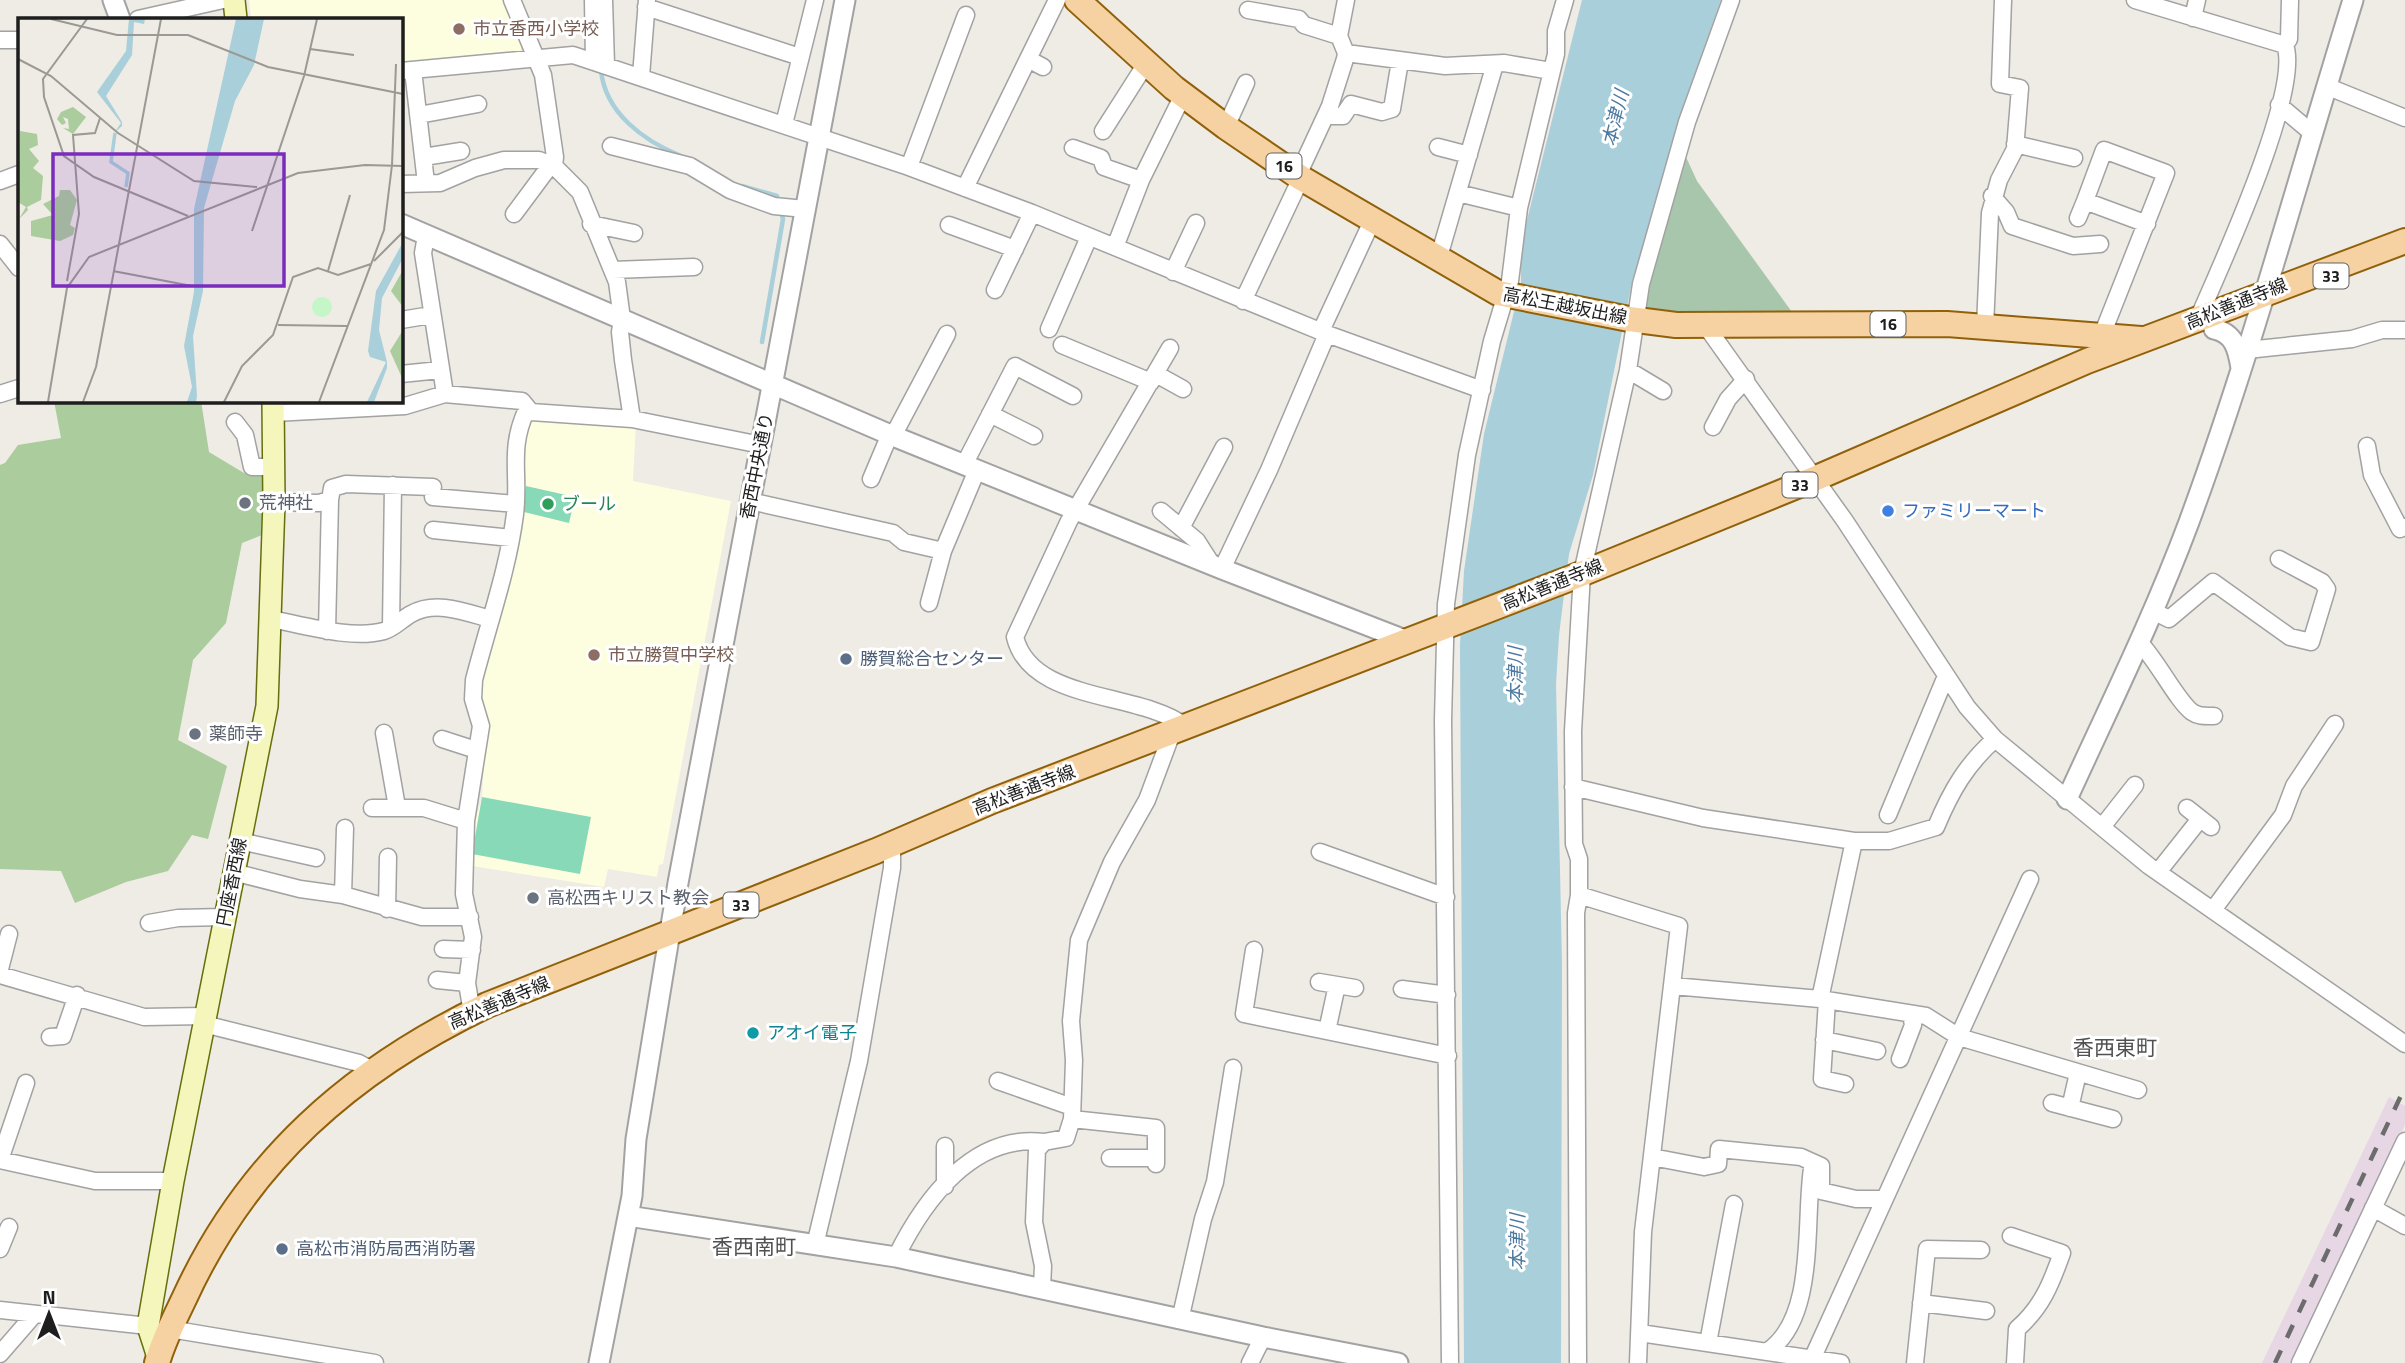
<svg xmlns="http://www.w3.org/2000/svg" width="2405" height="1363" viewBox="0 0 2405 1363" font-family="'Titillium Web','Noto Sans JP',sans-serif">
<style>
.industrial{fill:#e7d7e5}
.education{fill:#fdfde0}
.forest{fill:#abcc9c}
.cemetery{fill:#a7c6ac}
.pitch{fill:#88d9b8}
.water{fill:#a8cfda}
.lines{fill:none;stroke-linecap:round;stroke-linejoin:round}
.stream{stroke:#a8cfda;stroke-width:4.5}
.minor-casing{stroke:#a2a2a2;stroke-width:19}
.tertiary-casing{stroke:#a2a2a2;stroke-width:23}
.secondary-casing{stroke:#666f0b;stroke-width:24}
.primary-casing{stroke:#906109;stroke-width:28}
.minor{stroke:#fff;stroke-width:16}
.tertiary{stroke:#fff;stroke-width:19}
.secondary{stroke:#f4f6bc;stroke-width:21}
.primary{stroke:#f6d1a2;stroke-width:24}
.rail{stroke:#6c6c6c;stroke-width:4.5;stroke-dasharray:14 14;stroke-linecap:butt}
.education-dot{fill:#8d6e63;stroke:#fff;stroke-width:2.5}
.worship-dot{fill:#6b7280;stroke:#fff;stroke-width:2.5}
.leisure-dot{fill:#2e9e5b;stroke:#fff;stroke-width:2.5}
.shop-dot{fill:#3f7fe0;stroke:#fff;stroke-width:2.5}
.service-dot{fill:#5c6f8a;stroke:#fff;stroke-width:2.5}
.culture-dot{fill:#0f9aa8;stroke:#fff;stroke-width:2.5}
.labels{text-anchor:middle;stroke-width:6;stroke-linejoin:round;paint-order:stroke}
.shield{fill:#fff;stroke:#626262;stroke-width:2}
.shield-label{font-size:16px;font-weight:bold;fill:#1e1e1e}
.education-label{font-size:18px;fill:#785e54;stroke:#fff;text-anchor:start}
.street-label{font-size:18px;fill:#1e1e1e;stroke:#fff}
.worship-label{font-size:18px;fill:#5b616d;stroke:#fff;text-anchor:start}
.leisure-label{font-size:18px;fill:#27864d;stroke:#fff;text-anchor:start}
.shop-label{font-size:18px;fill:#366cbe;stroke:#fff;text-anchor:start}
.service-label{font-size:18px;fill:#4e5e75;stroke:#fff;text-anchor:start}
.culture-label{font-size:18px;fill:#0d838f;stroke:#fff;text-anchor:start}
.water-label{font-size:19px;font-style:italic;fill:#4d79a0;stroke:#fff}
.quarter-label{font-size:21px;fill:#515151;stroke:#fff}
.inset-river{fill:none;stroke:#a8cfda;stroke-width:3.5}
.inset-road{fill:none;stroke:#9b9995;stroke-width:2}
.view{fill:#7b2cbf;fill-opacity:0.15;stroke:#7b2cbf;stroke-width:3.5}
.inset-edge{fill:none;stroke:#1e1e1e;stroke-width:3.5}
</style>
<rect width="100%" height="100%" fill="#efebe5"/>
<path class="industrial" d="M 2389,1097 L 2405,1106 L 2405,1125 L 2293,1363 L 2262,1363 Z"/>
<path class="education" d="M 249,0 L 506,0 L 522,39 L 520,56 L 401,65 L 401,19 L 251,19 Z
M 527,417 L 636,425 L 633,481 L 731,501 L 663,864 L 659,865 L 657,877 L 608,869 L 604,887 L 472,866 L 475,822 L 482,797 L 486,724 L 478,686 Z"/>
<path class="forest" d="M 54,401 L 201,401 L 209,452 L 249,476 L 267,476 L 262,535 L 242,543 L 226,623 L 193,660 L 178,740 L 227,766 L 208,839 L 192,835 L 168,871 L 126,882 L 75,903 L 61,871 L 0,869 L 0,465 L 5,463 L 18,445 L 61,438 Z"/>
<path class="cemetery" d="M 1686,157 L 1697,181 L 1797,319 L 1640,312 L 1677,176 Z"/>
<path class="pitch" d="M 526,486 L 575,497 L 569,523 L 520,511 Z
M 482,797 L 591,817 L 580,874 L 472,854 Z"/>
<path class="water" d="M 1582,0 L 1721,0 L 1689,90 L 1632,282 L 1593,475 L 1569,554 L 1559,635 L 1556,684 L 1562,964 L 1561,1363 L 1464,1363 L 1460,645 L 1464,571 L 1484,434 L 1521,283 L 1521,244 Z"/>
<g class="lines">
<path class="stream" d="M 601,70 C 605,113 644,141 681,156
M 742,186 L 777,196 L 779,203
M 762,342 L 783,219 L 781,212"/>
<g class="minor-casing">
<path id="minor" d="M 512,0 L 543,75 L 555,157 L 554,166 L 580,192 L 617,282 L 622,319 L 620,332 L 623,360 L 632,419
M 593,0 L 594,62
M 604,0 L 606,65
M 2135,0 L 2285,45 C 2302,91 2219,270 2197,321
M 646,7 L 800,57
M 1248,10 L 1299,19 L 1304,25 L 1339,36
M 2193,18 L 2197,0
M 138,19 L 223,0
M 0,40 L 19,40
M 2285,45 L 2289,39 L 2290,0
M 1346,53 L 1445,66 L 1504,63 L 1551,71
M 1028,59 L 1057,0
M 413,70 L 426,183
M 401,71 L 573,55 L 909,167 L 1032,213 L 1327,334 L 1482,390
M 641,76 L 647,0
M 2326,86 L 2405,118
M 2279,105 L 2312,133
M 419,115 L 478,104
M 1326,116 L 1343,116 L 1351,104 L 1382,112 L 1392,109 L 1400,61
M 784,124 L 815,0
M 1226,127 L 1246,83
M 1103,131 L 1147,62
M 2015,144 L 2074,158
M 611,146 L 690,166 L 730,190 L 774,206 L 805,209
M 1438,147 L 1469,155
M 1073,148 L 1101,158 L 1104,167 L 1141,180 L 1115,247
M 424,157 L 461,151
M 909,167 L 966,15
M 1298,175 L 1330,106 L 1345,59 L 1346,53 L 1339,36 L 1346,0
M 1141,180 L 1183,95
M 0,181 L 19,174
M 401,184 L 440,183 L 475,168 L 504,160 L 539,160 L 554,166
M 965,188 L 1028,59 L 1043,67
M 1458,193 L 1519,208
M 1992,196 L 2006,212 L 2012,226 L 2073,246 L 2100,244
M 514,214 L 549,167 L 554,166
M 2078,218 L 2085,201
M 591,224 L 634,233
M 949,225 L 1015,249
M 426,236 L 423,253 L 445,394
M 0,244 L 19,268
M 1438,260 L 1495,64
M 613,270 L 694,267
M 1173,272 L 1196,223
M 995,290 L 1032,213
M 1243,301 L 1301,178
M 401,320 L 431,315
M 1706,326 L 1845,521 L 1967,707 L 1995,739 L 2149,866 L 2405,1044
M 1985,327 L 1990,213 L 1999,180 L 2015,149 L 2020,88 L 2000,84 L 2003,0
M 1049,329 L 1089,237
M 1321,331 L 1373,219
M 2102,335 L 2166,173 L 2104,150 L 2085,201 L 2147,224
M 1062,345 L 1151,382
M 1170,348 L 1069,521 L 1015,637 C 1031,703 1138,691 1185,726
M 2247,350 L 2352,339 L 2382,330 L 2405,330
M 1628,370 L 1663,391
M 401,374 L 440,370
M 1156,374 L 1183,389
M 0,394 L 19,388
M 274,413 L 405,406 L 445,394 L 522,401 L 531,412 L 632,419 L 761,445
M 990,414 L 1034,436
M 235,422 L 245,435 L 252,467 L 275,467
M 1713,427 L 1728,399 L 1746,379
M 893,436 L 947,334
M 2367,446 L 2372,475 L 2400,529 L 2405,527
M 964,465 L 1015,366 L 1073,396
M 871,479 L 890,434
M 433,497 L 516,504
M 750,501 L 893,533 L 904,542 L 943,551 L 929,603
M 274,502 L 319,503 L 330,500 L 332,488 L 346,484 L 433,487
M 1161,511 L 1197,541 L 1213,566
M 1181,528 L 1224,447
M 433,530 L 511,538
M 943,551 L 977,470
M 1222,569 L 1269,470 L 1327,334
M 2153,611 L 2169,619 L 2213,582 L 2290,637 L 2311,642 L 2327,589 L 2322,582 L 2279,559
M 271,619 C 303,625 352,640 384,631 C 394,628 402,619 411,614 C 436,600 465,612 490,619
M 391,627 L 393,485
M 327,631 L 330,500
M 2139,642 C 2157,660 2177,701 2192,712 C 2199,717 2206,716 2214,716
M 384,733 L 397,807
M 442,739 L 476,750
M 1573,787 L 1703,818 L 1854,841
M 372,808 L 424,808 L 466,821
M 2187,808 L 2211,827
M 1888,815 L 1946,676
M 2102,827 L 2135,785
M 240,841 L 316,858
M 1320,852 L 1446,897
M 233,872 L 300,889 L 343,895 L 422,917 L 470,917
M 2158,872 L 2200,819
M 343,895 L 345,828
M 1579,895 L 1679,926 L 1643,1232 L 1638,1363
M 387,909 L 388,857
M 2213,910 L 2283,815 L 2294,786 L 2335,724
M 149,923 L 178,918 L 224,917
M 443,949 L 472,950
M 1254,950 L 1244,1014 L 1448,1056
M 0,969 L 9,934
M 0,975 L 144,1017 L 205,1016
M 437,980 L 467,983
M 1319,982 L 1355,988
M 1673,986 L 1820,999 L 1926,1016 L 1959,1037 L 2138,1090
M 1402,989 L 1447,995
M 1820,999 L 1854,841 L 1889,841 L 1936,827 C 1951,791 1966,765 1995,739
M 1827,1000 L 1822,1079 L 1845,1084
M 472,1013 L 467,983 L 473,937 L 464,894 L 466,821 L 481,726 L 473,699 L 474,680 C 488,625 508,570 515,514 C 520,474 508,449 527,409
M 204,1024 L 359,1063 L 372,1070
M 1327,1031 L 1337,985
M 50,1037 L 63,1036 L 77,995
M 1824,1040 L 1877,1051
M 1900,1059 L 1913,1025 L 1911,1014
M 998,1081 L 1072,1107
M 2052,1103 L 2113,1119
M 2070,1108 L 2078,1073
M 1072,1119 L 1074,1060 L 1071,1021 L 1079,940 L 1112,862 L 1147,800 L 1172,733
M 945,1146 L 945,1186
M 1652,1157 L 1704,1167 L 1718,1164 L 1719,1149 L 1801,1157 L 1821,1166 L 1821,1191 L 1856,1199 L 1884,1199
M 1110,1158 L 1156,1158
M 0,1160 L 95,1181 L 173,1181
M 0,1160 L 26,1083
M 2373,1208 L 2405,1226
M 2011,1236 L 2062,1253 C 2051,1284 2042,1307 2017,1329 L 2015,1363
M 815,1245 L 859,1061 L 892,868 L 892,842
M 0,1249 L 9,1227
M 896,1257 C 924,1200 973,1133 1044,1142
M 1042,1287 L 1043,1266 L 1034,1222 L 1037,1150 L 1044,1142 L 1066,1138 L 1072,1119 L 1156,1128 L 1156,1164
M 1921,1303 L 1986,1311
M 0,1310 L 148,1326
M 1180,1320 L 1203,1219 L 1215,1182 L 1233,1068
M 170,1329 L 375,1363
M 1640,1333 L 1841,1363
M 1708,1343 L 1734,1204
M 1768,1351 C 1817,1317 1804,1222 1812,1169
M 0,1354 L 33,1316
M 1813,1357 L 2030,879
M 1250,1363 L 1263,1337
M 1450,1363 L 1443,720 L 1446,604 L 1467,455 L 1492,341 L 1510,281 L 1519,208 L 1556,54 L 1556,31 L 1565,0
M 1578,1363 L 1576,913 L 1579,895 L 1579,859 L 1574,844 L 1573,731 L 1582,573 L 1628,370 L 1641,284 L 1687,122 L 1731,0
M 1915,1363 L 1927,1249 L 1981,1250
M 2300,1363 L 2405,1141"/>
</g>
<g class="tertiary-casing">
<path id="tertiary" d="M 113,0 L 120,19
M 401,224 L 893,436 L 1222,569 L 1405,640
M 2214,329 C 2234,333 2238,349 2241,368
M 2067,799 C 2109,707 2154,616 2189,522 C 2252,351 2299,174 2353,0
M 628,1216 L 896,1257 L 1263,1337 L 1398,1363
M 599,1363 L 632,1196 L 636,1139 L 678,883 L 845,0"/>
</g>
<g class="secondary-casing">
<path id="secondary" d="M 234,0 L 236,19
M 158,1357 L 148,1326 L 173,1181 L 267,706 L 274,502 L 273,401"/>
</g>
<g class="primary-casing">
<path id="primary" d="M 1077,0 L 1174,88 L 1226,127 L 1301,178 L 1498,293 L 1629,319 L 1676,325 L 1947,324 L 2141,339
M 157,1363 C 163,1341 174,1320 184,1299 C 247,1161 351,1070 487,1005 L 876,851 L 992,801 L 1571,578 L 1814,479 L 2087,361 L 2405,241"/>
</g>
<use href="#minor" class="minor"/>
<use href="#tertiary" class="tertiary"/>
<use href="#secondary" class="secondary"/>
<use href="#primary" class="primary"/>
<path class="rail" d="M 2275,1363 L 2405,1087"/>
</g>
<g class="education-dot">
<circle cx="459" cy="29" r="7"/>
<circle cx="594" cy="655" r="7"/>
</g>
<g class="worship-dot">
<circle cx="245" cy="503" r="7"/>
<circle cx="195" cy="734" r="7"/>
<circle cx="533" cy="898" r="7"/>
</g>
<circle class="leisure-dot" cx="548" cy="504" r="7"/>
<circle class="shop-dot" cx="1888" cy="511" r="7"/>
<g class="service-dot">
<circle cx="846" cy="659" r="7"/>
<circle cx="282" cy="1249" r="7"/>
</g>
<circle class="culture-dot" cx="753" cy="1033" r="7"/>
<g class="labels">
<g class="shield">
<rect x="1266.5" y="153.5" width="35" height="25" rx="5"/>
<rect x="2313.5" y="263.5" width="35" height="25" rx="5"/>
<rect x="1870.5" y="311.5" width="35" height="25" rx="5"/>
<rect x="1782.5" y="472.5" width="35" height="25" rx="5"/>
<rect x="723.5" y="892.5" width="35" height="25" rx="5"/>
</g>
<g class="shield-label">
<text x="1284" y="172">16</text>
<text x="2331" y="282">33</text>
<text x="1888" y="330">16</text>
<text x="1800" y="491">33</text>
<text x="741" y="911">33</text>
</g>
<g class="education-label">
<text x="473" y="35">市立香西小学校</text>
<text x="608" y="661">市立勝賀中学校</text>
</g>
<g class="street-label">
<text transform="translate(2236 304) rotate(-22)" y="6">高松善通寺線</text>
<text transform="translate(1565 306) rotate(11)" y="6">高松王越坂出線</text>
<text transform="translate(757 466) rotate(-79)" y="6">香西中央通り</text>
<text transform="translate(1552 585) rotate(-22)" y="6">高松善通寺線</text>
<text transform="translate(1024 790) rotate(-21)" y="6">高松善通寺線</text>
<text transform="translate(232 882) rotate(-79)" y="6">円座香西線</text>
<text transform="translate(499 1003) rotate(-23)" y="6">高松善通寺線</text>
</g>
<g class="worship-label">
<text x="259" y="509">荒神社</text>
<text x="209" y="740">薬師寺</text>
<text x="547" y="904">高松西キリスト教会</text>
</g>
<g class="leisure-label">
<text x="562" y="510">ブール</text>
</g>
<g class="shop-label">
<text x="1902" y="517">ファミリーマート</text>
</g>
<g class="service-label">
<text x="860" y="665">勝賀総合センター</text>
<text x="296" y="1255">高松市消防局西消防署</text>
</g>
<g class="culture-label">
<text x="767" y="1039">アオイ電子</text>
</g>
<g class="water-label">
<text transform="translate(1615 118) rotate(-76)" y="7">本津川</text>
<text transform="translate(1515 675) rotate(-90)" y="7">本津川</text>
<text transform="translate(1517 1242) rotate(-90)" y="7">本津川</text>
</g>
<g class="quarter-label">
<text x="2115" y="1055">香西東町</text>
<text x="754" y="1254">香西南町</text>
</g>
</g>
<g transform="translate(18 18)">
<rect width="385" height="385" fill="#efebe5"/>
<path d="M 55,89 L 68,99 L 55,116 L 45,110 L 51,111 L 50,101 L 45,99 L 48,105 L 44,107 L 39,101 L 43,94 ZM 2,113 L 19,116 L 20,127 L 11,131 L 21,143 L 15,150 L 25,158 L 23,182 L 9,189 L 10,192 L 1,201 L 8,189 L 0,184 ZM 42,172 L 52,172 L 59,182 L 52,207 L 57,210 L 55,217 L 42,223 L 13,218 L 13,203 L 35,197 L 25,186 L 41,178 ZM 385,252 L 385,289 L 373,273 ZM 385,312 L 385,362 L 372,333 Z" fill="#abcc9c"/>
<path d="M294 289a10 10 0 1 1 20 0a10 10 0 1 1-20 0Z" fill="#c5f6c8"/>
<path d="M 111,1 L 127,1 L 126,6 L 116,4 L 114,37 L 88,78 L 104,104 L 104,108 L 96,115 L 103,105 L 79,74 L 108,33 ZM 218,1 L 246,1 L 236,47 L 217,83 L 186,190 L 185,273 L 175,318 L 179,378 L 178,384 L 169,384 L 174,369 L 166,328 L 176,274 L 176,191 ZM 385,224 L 385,240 L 364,280 L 361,312 L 369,344 L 369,350 L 356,384 L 349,384 L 368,344 L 352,339 L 350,333 L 358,273 Z" fill="#a8cfda"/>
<path class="inset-river" d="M 97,115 L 93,144 L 110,155 L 108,169"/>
<path class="inset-road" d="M 33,1 L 99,17 L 170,17 L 250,49 L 385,76M 69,1 L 25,61 L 26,79 L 46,138 L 76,159 L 170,198M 292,31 L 336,37M 0,41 L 33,58 L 100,115 L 176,163 L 239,169M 374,147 L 378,46M 234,213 L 286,58 L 299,1M 356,243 L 385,214M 95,253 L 174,268M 310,253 L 332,177M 49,263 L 61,196 L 55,117 L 77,115 L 82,100M 260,307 L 329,308M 30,384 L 49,270 L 71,239 L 280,155 L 347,147 L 385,148M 65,384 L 78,349 L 143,1M 206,384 L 224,348 L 255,317 L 275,259 L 300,250 L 320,257 L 353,246M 301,384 L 366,212 L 374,147"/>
<path class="view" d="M 35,136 L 266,136 L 266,268 L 35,268 Z"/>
<rect width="385" height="385" class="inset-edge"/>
</g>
<g transform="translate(49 1314)" stroke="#ffffff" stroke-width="5" paint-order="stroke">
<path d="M0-5L12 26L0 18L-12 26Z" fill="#1e1e1e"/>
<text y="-10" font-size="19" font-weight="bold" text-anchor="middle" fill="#1e1e1e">N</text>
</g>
</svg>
